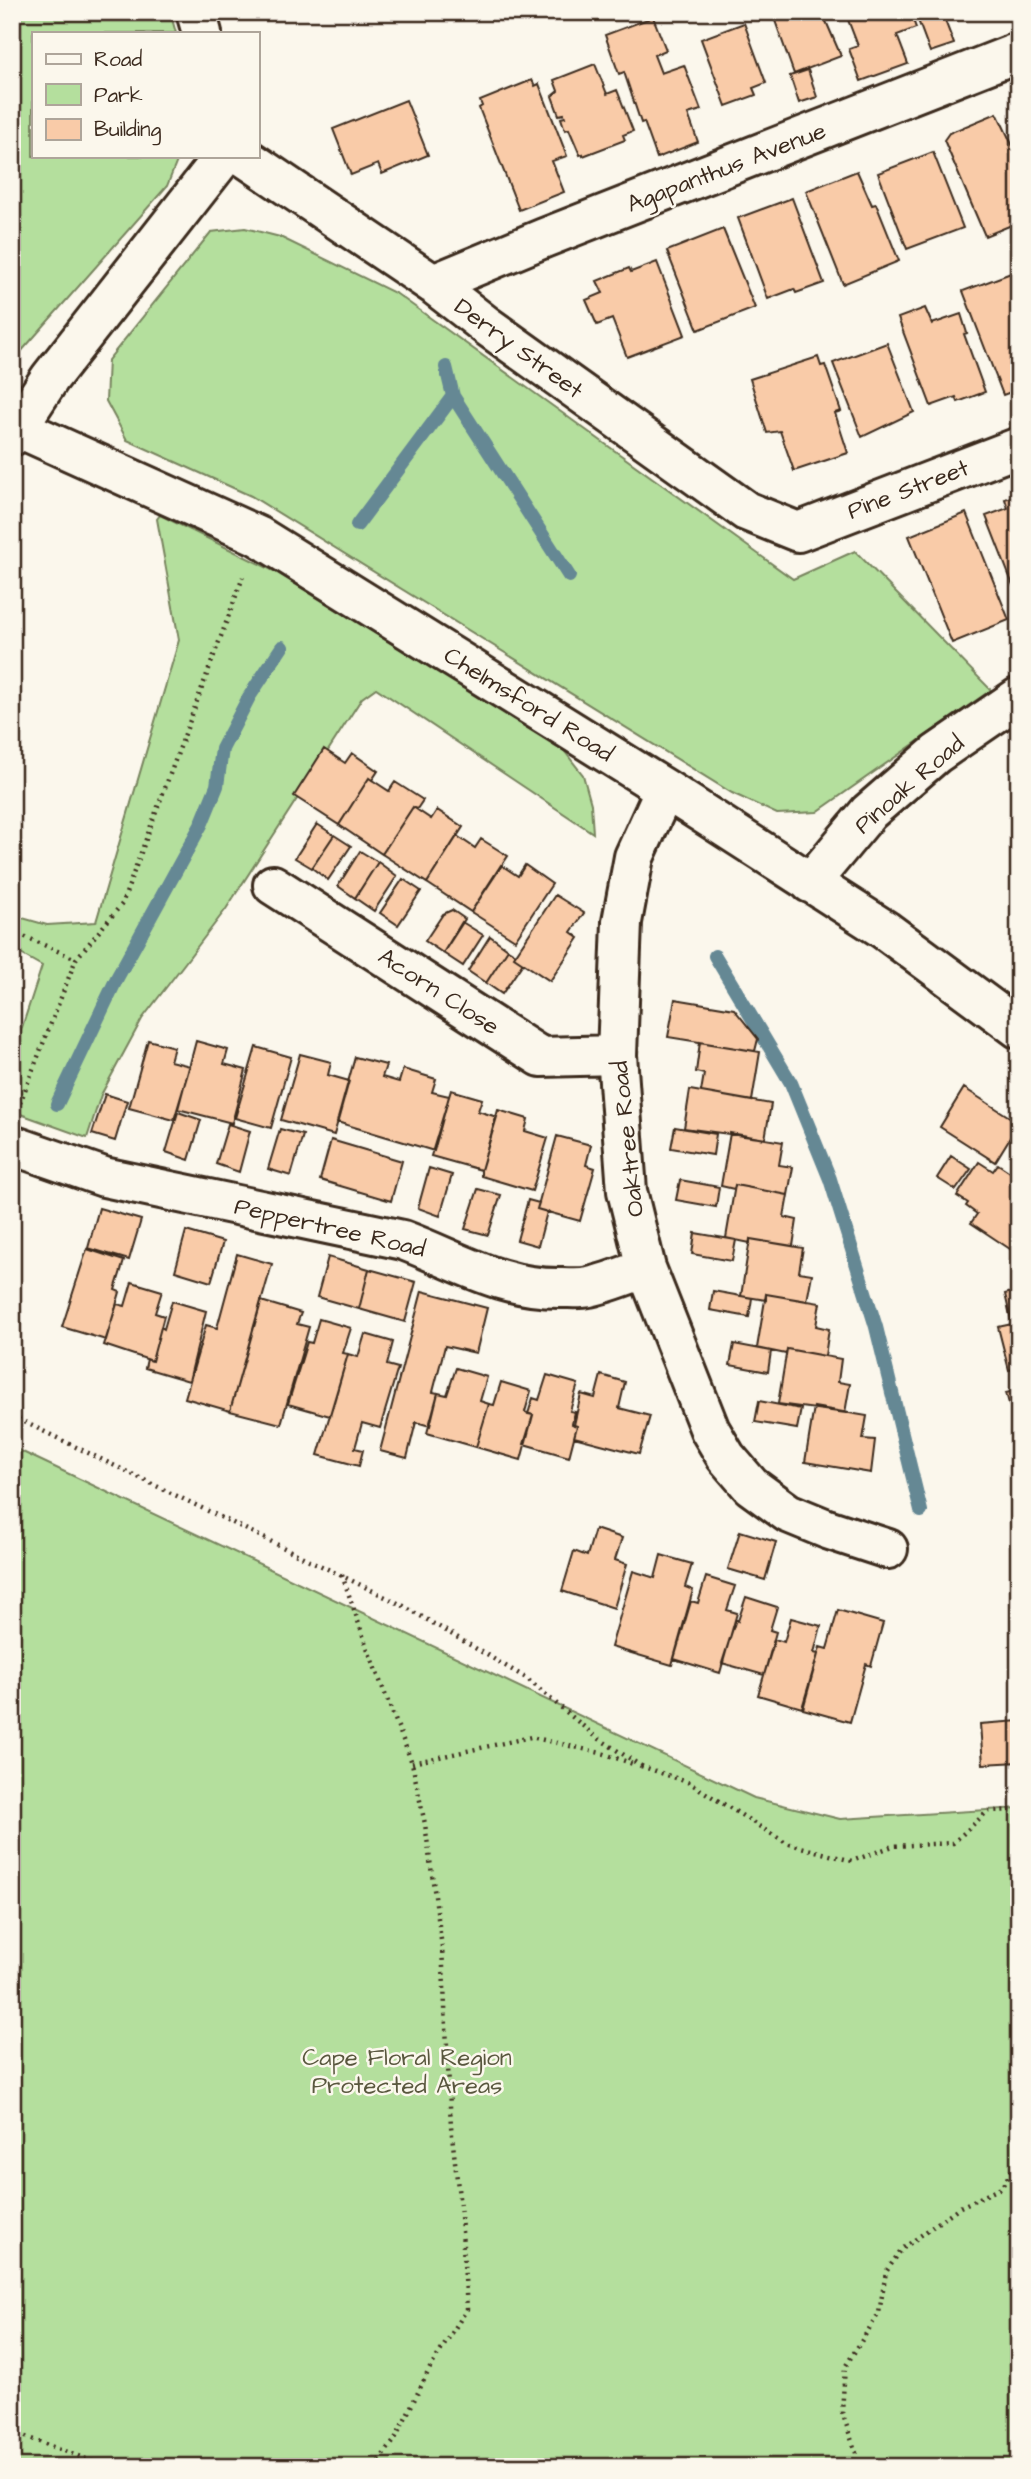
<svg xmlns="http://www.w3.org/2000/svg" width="1031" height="2479" viewBox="0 0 1031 2479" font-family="'Architects Daughter',sans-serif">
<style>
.green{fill:#b4df9d;stroke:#78845e;stroke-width:2}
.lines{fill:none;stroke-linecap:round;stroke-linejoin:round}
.stream{stroke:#658894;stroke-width:14}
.building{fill:#f9cba8;stroke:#3b2a1e;stroke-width:2}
.minor-casing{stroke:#3b2a1e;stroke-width:44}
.path{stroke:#3b2a1e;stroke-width:4.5;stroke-dasharray:2 5;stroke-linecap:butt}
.minor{stroke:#fbf7ec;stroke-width:38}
.labels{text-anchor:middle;stroke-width:5;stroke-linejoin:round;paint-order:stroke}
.street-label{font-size:24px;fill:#3b2a1e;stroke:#fbf7ec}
.park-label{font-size:24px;fill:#59573e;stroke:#fbf7ec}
</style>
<rect width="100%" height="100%" fill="#fbf7ec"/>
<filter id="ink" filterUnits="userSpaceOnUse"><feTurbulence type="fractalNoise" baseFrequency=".0143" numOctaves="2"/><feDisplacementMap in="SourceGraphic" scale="14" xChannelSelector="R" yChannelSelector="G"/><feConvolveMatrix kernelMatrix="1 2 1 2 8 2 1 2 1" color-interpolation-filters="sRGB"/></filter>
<g filter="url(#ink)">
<path class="green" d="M 12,12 L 170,12 L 176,33 L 33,33 L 33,156 L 179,156 L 167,186 L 12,362 Z
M 245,228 L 280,237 L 397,294 L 793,579 L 855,551 L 991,690 L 817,812 L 777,814 L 732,793 L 251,496 L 127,440 L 106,401 L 108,360 L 211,232 Z
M 160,515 L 274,571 L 562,748 L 583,775 L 591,804 L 593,833 L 376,688 L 362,698 L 226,909 L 142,1019 L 101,1095 L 87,1138 L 12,1111 L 12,1058 L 42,966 L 12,949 L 12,915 L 47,925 L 96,922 L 179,640 L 157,519 Z
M 12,1447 L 754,1798 L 840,1819 L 1019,1808 L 1019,2467 L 12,2467 Z"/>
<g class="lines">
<path class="stream" d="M 446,367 L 453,396 L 569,576
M 357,525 L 453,396
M 715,956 L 791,1083 L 830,1179 L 876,1327 L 921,1511
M 57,1104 L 117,978 L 201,825 L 217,786 L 222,749 L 249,697 L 282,647"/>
</g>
<path class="building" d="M 772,12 L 822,12 L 841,56 L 794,74 Z
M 845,12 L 910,12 L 916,28 L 897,35 L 908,64 L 861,81 L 849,49 L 858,46 Z
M 915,12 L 958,12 L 944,18 L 954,44 L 930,52 Z
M 653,17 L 666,50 L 654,55 L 661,73 L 684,65 L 701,110 L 688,114 L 698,142 L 657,158 L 644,122 L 641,123 L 624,72 L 619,74 L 605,35 Z
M 744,23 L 766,83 L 753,88 L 756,95 L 726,106 L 701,39 Z
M 595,64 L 607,94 L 617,90 L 633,131 L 623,135 L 625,140 L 583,156 L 583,154 L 580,155 L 569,129 L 565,130 L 561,118 L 565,117 L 564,114 L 559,115 L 552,96 L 558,91 L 554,80 Z
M 808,70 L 817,97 L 799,103 L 790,76 Z
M 532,80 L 535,86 L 539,84 L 567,156 L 552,161 L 564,192 L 519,210 L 479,108 L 482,106 L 480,101 Z
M 406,100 L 428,155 L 382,174 L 378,164 L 351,175 L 333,129 Z
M 997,113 L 1019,159 L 1019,222 L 985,236 L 944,140 L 949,133 Z
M 933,152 L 963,228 L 907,249 L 878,173 Z
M 857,171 L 872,205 L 876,204 L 899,261 L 843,284 L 806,191 Z
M 792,198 L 824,283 L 796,293 L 794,289 L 768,299 L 738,218 Z
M 723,229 L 755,308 L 698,330 L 667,251 Z
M 657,262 L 685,335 L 627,357 L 612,319 L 597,325 L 586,300 L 603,293 L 597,281 L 629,268 L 631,272 Z
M 1019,270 L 1019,389 L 1003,395 L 963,291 Z
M 925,308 L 932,324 L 961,314 L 967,333 L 964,334 L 985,392 L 958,402 L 956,397 L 931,406 L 898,318 Z
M 887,343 L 914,412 L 862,437 L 833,363 Z
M 818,357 L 821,366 L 825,365 L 841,411 L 835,413 L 848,453 L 794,471 L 780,431 L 767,433 L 750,379 Z
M 1019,494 L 1019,597 L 1018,598 L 986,516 L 1008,508 L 1005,499 Z
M 966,513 L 1009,620 L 952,643 L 909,536 Z
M 324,749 L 345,763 L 352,753 L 378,771 L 372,780 L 369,778 L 339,825 L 294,796 Z
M 369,778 L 389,791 L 395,782 L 423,800 L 417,809 L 413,807 L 382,854 L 339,825 Z
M 413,807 L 431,819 L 437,810 L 463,827 L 427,883 L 382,854 Z
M 317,824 L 334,835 L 312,868 L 295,858 Z
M 334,835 L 351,846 L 328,880 L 312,868 Z
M 457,836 L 475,848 L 481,839 L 508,856 L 471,912 L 427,883 Z
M 360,851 L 378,862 L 355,898 L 338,886 Z
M 378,862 L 397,876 L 374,911 L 355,898 Z
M 501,865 L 518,876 L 525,865 L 552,884 L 515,940 L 471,912 Z
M 403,879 L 421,891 L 398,925 L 380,913 Z
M 555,895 L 584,913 L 571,932 L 579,938 L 550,981 L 514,957 Z
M 452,910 L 465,919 L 443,953 L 425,941 L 443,914 Z
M 462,922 L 483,935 L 463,966 L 443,953 Z
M 490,936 L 508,949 L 486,983 L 468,971 Z
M 508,949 L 516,954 L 514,957 L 523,963 L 502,994 L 486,983 Z
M 675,999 L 734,1009 L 758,1039 L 755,1051 L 668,1037 Z
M 148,1040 L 174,1047 L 170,1061 L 190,1066 L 174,1120 L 129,1108 Z
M 196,1041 L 228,1050 L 224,1064 L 246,1070 L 232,1123 L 178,1109 Z
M 700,1042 L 760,1052 L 752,1101 L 701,1092 L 704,1074 L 696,1072 Z
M 256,1047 L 291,1057 L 271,1128 L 235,1118 Z
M 300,1054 L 331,1062 L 328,1075 L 349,1081 L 334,1135 L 281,1120 Z
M 355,1057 L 386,1065 L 382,1077 L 399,1082 L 403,1069 L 436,1079 L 432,1092 L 449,1096 L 434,1151 L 337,1122 Z
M 964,1088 L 1019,1123 L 995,1162 L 940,1127 Z
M 451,1090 L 482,1099 L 478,1111 L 497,1117 L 481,1170 L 431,1156 Z
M 690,1090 L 771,1104 L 765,1139 L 684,1128 Z
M 105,1094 L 127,1101 L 115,1141 L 92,1134 Z
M 498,1110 L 528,1119 L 525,1131 L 548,1138 L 532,1191 L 481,1176 L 481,1170 Z
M 178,1112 L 201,1120 L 189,1160 L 166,1152 Z
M 228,1124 L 250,1131 L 239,1172 L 216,1164 Z
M 675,1127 L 716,1134 L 713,1155 L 671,1148 Z
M 280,1129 L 303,1135 L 291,1176 L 268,1169 Z
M 730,1133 L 783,1142 L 779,1165 L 793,1167 L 788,1195 L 735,1185 L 734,1189 L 721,1186 Z
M 557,1136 L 591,1145 L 586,1165 L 595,1168 L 580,1221 L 537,1209 Z
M 331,1140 L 402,1161 L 391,1201 L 320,1180 Z
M 951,1156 L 971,1169 L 956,1190 L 937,1178 Z
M 979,1162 L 993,1171 L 998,1164 L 1019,1178 L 1019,1255 L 971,1223 L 977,1214 L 966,1206 L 968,1203 L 957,1196 Z
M 429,1168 L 452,1175 L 440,1216 L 418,1208 Z
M 680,1180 L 719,1187 L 716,1207 L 676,1200 Z
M 735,1185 L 788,1195 L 784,1217 L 797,1220 L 793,1246 L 750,1239 L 750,1243 L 726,1238 Z
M 478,1189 L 501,1195 L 488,1235 L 465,1229 Z
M 528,1200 L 539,1203 L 537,1209 L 547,1212 L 538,1246 L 517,1240 Z
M 99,1208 L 141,1220 L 129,1260 L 88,1248 Z
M 186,1231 L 223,1242 L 211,1282 L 175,1271 Z
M 695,1233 L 736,1240 L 732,1261 L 692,1254 Z
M 750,1239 L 803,1248 L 799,1272 L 812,1274 L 807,1301 L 766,1294 L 766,1300 L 741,1296 Z
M 87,1249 L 124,1261 L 115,1290 L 120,1292 L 106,1340 L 62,1327 Z
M 237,1254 L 272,1264 L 230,1411 L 185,1398 L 206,1325 L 217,1328 Z
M 328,1257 L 369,1269 L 359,1309 L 317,1297 Z
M 369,1269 L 416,1282 L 405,1322 L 359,1309 Z
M 132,1282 L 162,1291 L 155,1313 L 164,1316 L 152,1361 L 104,1345 L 117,1304 L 125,1306 Z
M 1019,1290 L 1019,1368 L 1009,1370 L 998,1327 L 1012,1324 L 1005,1294 Z
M 422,1291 L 487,1308 L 476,1353 L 445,1346 L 433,1392 L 438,1393 L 430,1426 L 416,1422 L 407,1458 L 380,1451 Z
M 713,1291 L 752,1298 L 749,1317 L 710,1310 Z
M 766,1294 L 820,1303 L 816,1326 L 829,1329 L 825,1356 L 787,1349 L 786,1354 L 757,1348 Z
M 172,1301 L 206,1311 L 189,1381 L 145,1368 L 147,1359 L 152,1361 L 161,1327 L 164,1329 Z
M 261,1301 L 301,1313 L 297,1324 L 309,1327 L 281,1424 L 230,1411 Z
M 319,1319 L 351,1328 L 343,1353 L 348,1354 L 330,1416 L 288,1404 L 307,1342 L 312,1343 Z
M 365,1334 L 393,1342 L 387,1365 L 398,1368 L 380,1428 L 362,1423 L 355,1448 L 363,1450 L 359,1466 L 318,1455 L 348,1354 L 358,1357 Z
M 734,1344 L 771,1351 L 768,1372 L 730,1365 Z
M 787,1349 L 841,1359 L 838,1382 L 850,1384 L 845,1413 L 778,1404 Z
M 456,1368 L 487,1377 L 480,1401 L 489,1404 L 476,1447 L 427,1433 L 438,1393 L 447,1395 Z
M 547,1375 L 578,1384 L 570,1411 L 575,1412 L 572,1424 L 577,1426 L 569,1457 L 524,1444 L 533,1415 L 528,1414 L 533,1398 L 539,1400 Z
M 601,1375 L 625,1382 L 619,1408 L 650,1416 L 639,1454 L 574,1437 L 577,1426 L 574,1425 L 581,1394 L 595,1398 Z
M 501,1382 L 531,1391 L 525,1412 L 533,1415 L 521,1460 L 476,1447 L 489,1404 L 494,1405 Z
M 1019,1390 L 1019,1432 L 1017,1432 L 1006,1393 Z
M 759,1401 L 801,1409 L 797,1429 L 755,1422 Z
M 814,1407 L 867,1416 L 863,1439 L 875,1440 L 871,1473 L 805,1462 Z
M 595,1529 L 622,1538 L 615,1560 L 627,1564 L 614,1608 L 562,1591 L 574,1551 L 587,1556 Z
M 740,1531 L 776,1542 L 765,1580 L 728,1569 Z
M 661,1555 L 692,1564 L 685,1587 L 693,1590 L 672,1665 L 611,1647 L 633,1571 L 655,1578 Z
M 706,1577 L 735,1586 L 727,1610 L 737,1613 L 720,1673 L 674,1659 L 691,1601 L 698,1603 Z
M 746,1597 L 777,1607 L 770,1630 L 776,1632 L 764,1675 L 722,1663 L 736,1619 L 738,1621 Z
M 838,1610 L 883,1623 L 871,1666 L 866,1664 L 850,1722 L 803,1709 L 820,1647 L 827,1649 Z
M 791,1618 L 821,1626 L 814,1653 L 818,1654 L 802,1708 L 758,1695 L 775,1639 L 784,1642 Z
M 1019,1721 L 1019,1762 L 983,1764 L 980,1724 Z"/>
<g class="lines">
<g class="minor-casing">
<path id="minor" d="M 196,12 L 202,33
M 243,156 L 433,284 L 487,326 L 746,511 L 798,532 L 1019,447
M 433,284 L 544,238 L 1019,52
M 12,425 L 258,536 L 665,789 L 885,930 L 1019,1029
M 12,436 L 50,378 L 224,156
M 665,789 L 634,857 L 622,922 L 617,1055 L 627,1191 L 646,1268 L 710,1430 L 726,1457 L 751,1486 L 788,1513 L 827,1529 L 888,1549
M 810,883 L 869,812 L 936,754 L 1019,697
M 273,885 L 541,1057 L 617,1055
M 12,1145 L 104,1177 L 403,1240 C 459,1261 500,1289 562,1288 C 571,1288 581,1289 589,1287 C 608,1283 627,1275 646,1268"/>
</g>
<path class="path" d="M 12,931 L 76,959
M 20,1103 L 76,959 L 122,904 L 243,577
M 12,1416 L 402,1605 L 526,1678 L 595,1736 L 641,1766
M 342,1575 L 368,1650 L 412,1763 L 425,1824 L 442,1947 L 451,2126 L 461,2215 L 467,2309 L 430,2368 L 394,2441 L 374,2467
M 412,1763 L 531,1737 L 605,1754 L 633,1764
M 641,1766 L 690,1783 L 786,1843 L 852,1861 L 893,1846 L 953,1843 L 988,1811 L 1019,1810
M 12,2432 L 108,2467
M 853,2467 L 856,2453 L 842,2412 L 845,2367 L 879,2313 L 886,2272 L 901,2250 L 958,2208 L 1001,2188 L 1019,2159"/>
<use href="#minor" class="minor"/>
</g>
</g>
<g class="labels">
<g class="street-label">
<text transform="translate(726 167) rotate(-21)" y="8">Agapanthus Avenue</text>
<text transform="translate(519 348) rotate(36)" y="8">Derry Street</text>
<text transform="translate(908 489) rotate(-21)" y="8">Pine Street</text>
<text transform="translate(529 704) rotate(32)" y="8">Chelmsford Road</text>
<text transform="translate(909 784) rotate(-41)" y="8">Pinoak Road</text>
<text transform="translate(439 991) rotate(33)" y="8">Acorn Close</text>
<text transform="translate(627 1139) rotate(-96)" y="8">Oaktree Road</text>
<text transform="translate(330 1227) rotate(13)" y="8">Peppertree Road</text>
</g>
<g class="park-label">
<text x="407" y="2065">Cape Floral Region<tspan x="407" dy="28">Protected Areas</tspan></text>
</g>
</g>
<rect width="1031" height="2479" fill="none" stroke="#fbf7ec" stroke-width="42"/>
<rect x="21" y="21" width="989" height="2437" fill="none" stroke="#3b2a1e" stroke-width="2.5" filter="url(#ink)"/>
<rect x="32" y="32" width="228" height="126" fill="#fbf7ec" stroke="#aea59a" stroke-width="2"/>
<rect x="46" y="54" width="35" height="10" fill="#fbf7ec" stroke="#aea59a" stroke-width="2"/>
<text x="94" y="66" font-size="21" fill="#3b2a1e">Road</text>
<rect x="46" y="84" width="35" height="21" fill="#b4df9d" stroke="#aea59a" stroke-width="2"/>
<text x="94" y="102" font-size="21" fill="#3b2a1e">Park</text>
<rect x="46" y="119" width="35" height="21" fill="#f9cba8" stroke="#aea59a" stroke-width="2"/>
<text x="94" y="136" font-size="21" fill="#3b2a1e">Building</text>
</svg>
